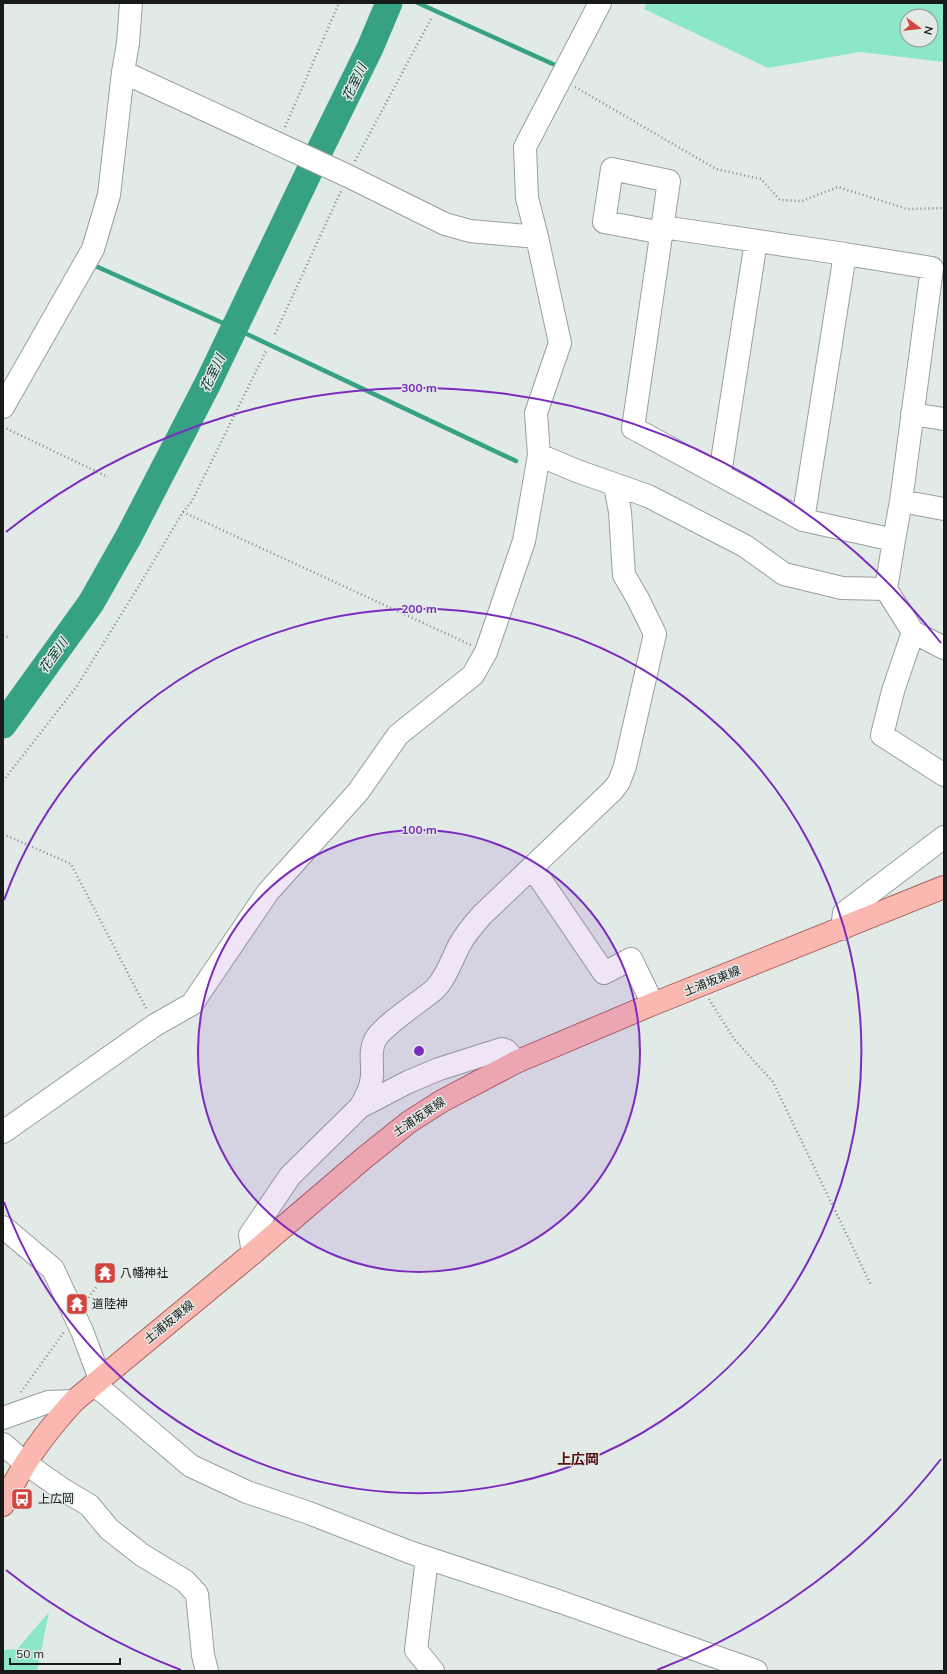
<svg xmlns="http://www.w3.org/2000/svg" width="947" height="1674" viewBox="0 0 947 1674" font-family="Mulish,'Noto Sans JP',sans-serif">
<style>
.green{fill:#8ce7c8;fill-rule:evenodd}
.lines{fill:none;stroke-linecap:round;stroke-linejoin:round}
.stream{stroke:#36a283;stroke-width:4.5}
.river{stroke:#36a283;stroke-width:27}
.building{fill:#adb5b1;stroke:#878f8c}
.minor-casing{stroke:#98a09d;stroke-width:24}
.major-casing{stroke:#aa625a;stroke-width:24}
.path{stroke:#848a88;stroke-width:2.5;stroke-dasharray:1 3;stroke-linecap:butt}
.minor{stroke:#fff;stroke-width:22}
.major{stroke:#fbb8b1;stroke-width:22}
.ring{fill:none;stroke:#7b2cbf;stroke-width:2}
.labels{text-anchor:middle;stroke-width:3;stroke-linejoin:round;paint-order:stroke}
.street-label{font-size:12px;fill:#171a19;stroke:#e2eae7}
.poi-label{font-size:12px;fill:#171a19;stroke:#e2eae7;text-anchor:start}
.water-label{font-size:13px;font-style:italic;fill:#013226;stroke:#e2eae7}
.quarter-label{font-size:14px;font-weight:bold;fill:#540f0e;stroke:#e2eae7}
.centre{fill:#7b2cbf;stroke:#e2eae7;stroke-width:2}
.ring-label{font-size:12px;text-anchor:middle;font-weight:bold;fill:#7b2cbf;stroke:#e2eae7;stroke-width:3;stroke-linejoin:round;paint-order:stroke}
</style>
<rect width="100%" height="100%" fill="#e2eae7"/>
<path class="green" d="M 647,3 L 944,3 L 944,62 L 860,52 L 768,68 L 644,9 ZM 907,16 L 931,16 L 931,40 L 907,40 Z
M 49,1612 L 37,1671 L 3,1671 L 3,1650 L 17,1649 Z"/>
<g class="lines">
<path class="stream" d="M 418,3 L 555,65
M 91,264 L 234,328 L 516,461"/>
<path class="river" d="M 3,725 L 91,603 L 129,536 L 208,383 L 310,170 L 370,48 L 389,3"/>
</g>
<path class="building" d="M 105,1262 L 115,1271 L 105,1283 L 95,1275 Z"/>
<g class="lines">
<g class="minor-casing">
<path id="minor" d="M 123,72 L 348,176 L 445,224 L 470,231 L 537,237
M 845,254 L 663,227 L 652,231 L 604,222 L 612,169 L 669,181 L 633,428 L 803,520 L 894,540 L 901,501 L 932,268 L 845,254
M 3,407 L 93,249 L 109,195 L 123,72 L 128,43 L 131,3
M 912,414 L 944,419
M 539,455 L 577,471 L 648,496 L 745,546 L 784,574 L 842,588 L 886,589
M 720,474 L 756,241
M 901,501 L 944,509
M 803,520 L 845,254
M 894,540 L 886,589 L 913,632 L 944,648
M 913,632 L 893,691 L 882,735 L 944,775
M 532,867 L 604,973 L 631,959 L 653,1004
M 842,929 L 844,913 L 944,837
M 360,1107 L 408,1082 L 439,1069 L 502,1049 L 507,1051 L 516,1062
M 3,1132 L 155,1025 L 192,1004 L 268,892 L 358,792 L 398,735 L 473,675 L 486,652 L 524,541 L 539,455 L 536,413 L 560,343 L 537,237 L 527,198 L 525,147 L 600,3
M 3,1227 L 53,1269 L 82,1331 L 100,1379
M 253,1253 L 250,1235 L 290,1176 L 360,1107 C 366,1098 371,1088 372,1076 C 373,1064 369,1052 375,1040 C 383,1025 420,1002 435,989 C 446,978 453,957 460,944 C 466,933 474,924 482,915 L 613,790 L 619,782 L 625,766 L 655,634 L 638,599 L 624,575 L 620,512 L 615,485
M 93,1385 L 105,1393 L 191,1466 L 247,1492 L 309,1513 L 412,1553 L 558,1601 L 756,1671
M 3,1418 L 48,1402 L 74,1401
M 3,1444 L 25,1463 L 62,1489 L 89,1505 L 109,1529 L 142,1555 L 185,1581 L 197,1594 L 203,1655 L 207,1671
M 427,1558 L 416,1650 L 433,1671"/>
</g>
<g class="major-casing">
<path id="major" d="M 3,1505 C 22,1464 44,1434 74,1401 L 253,1253 L 364,1158 L 409,1122 L 442,1101 L 516,1062 L 653,1004 L 944,887"/>
</g>
<path class="path" d="M 575,87 L 716,169 L 761,179 L 780,200 L 802,201 L 838,187 L 907,209 L 944,208
M 285,127 L 339,3
M 355,161 L 431,19
M 275,334 L 341,191
M 3,427 L 108,477
M 183,512 L 471,645
M 3,635 L 9,638
M 3,781 L 77,686 L 140,584 L 183,512 L 192,501 L 266,351
M 3,834 L 71,864 L 147,1010
M 709,999 L 734,1039 L 773,1082 L 871,1285
M 86,1301 L 98,1285
M 21,1392 L 64,1332"/>
<use href="#minor" class="minor"/>
<use href="#major" class="major"/>
</g>
<circle cx="419" cy="1051" r="221" fill="#7b2cbf" fill-opacity=".12"/>
<g class="ring">
<circle cx="419" cy="1051" r="221"/>
<path d="M4 900A442 442 0 1 1 4 1202"/>
<path d="M941 1459A663 663 0 0 1 657 1670M181 1670A663 663 0 0 1 6 1570M6 532A663 663 0 0 1 941 643"/>
</g>
<defs>
<g id="temple-square" transform="scale(1.15)"><rect x="-9" y="-9" width="18" height="18" rx="4" fill="#d4453f" stroke="#e2eae7"/><path d="M0-6L5-2H3V0L6.5 2.5H4V6H1.5V3h-3V6H-4V2.5H-6.5L-3 0V-2H-5Z" fill="#fff"/></g>
<g id="bus-square" transform="scale(1.15)"><rect x="-9" y="-9" width="18" height="18" rx="4" fill="#d4453f" stroke="#e2eae7"/><path d="M-5-6H5V4H4V6H2V4H-2V6H-4V4H-5ZM-3.5-4V0h7V-4ZM-3.5 1.2v1.5H-2V1.2ZM2 1.2v1.5H3.5V1.2Z" fill="#fff"/></g>
</defs>
<g fill-rule="evenodd">
<use href="#temple-square" x="105" y="1273"/>
<use href="#temple-square" x="77" y="1304"/>
<use href="#bus-square" x="22" y="1499"/>
</g>
<g class="labels">
<g class="street-label">
<text transform="translate(712 981) rotate(-22)" y="4">土浦坂東線</text>
<text transform="translate(419 1117) rotate(-34)" y="4">土浦坂東線</text>
<text transform="translate(169 1322) rotate(-39)" y="4">土浦坂東線</text>
</g>
<g class="poi-label">
<text x="120" y="1277">八幡神社</text>
<text x="92" y="1308">道陸神</text>
<text x="38" y="1503">上広岡</text>
</g>
<g class="water-label">
<text transform="translate(354 82) rotate(-64)" y="5">花室川</text>
<text transform="translate(212 373) rotate(-64)" y="5">花室川</text>
<text transform="translate(53 655) rotate(-54)" y="5">花室川</text>
</g>
<g class="quarter-label">
<text x="578" y="1464">上広岡</text>
</g>
</g>
<circle cx="419" cy="1051" r="6" class="centre"/>
<g class="ring-label">
<text x="419" y="392">300 m</text>
<text x="419" y="613">200 m</text>
<text x="419" y="834">100 m</text>
</g>
<rect width="947" height="1674" fill="none" stroke="#171a19" stroke-width="8"/>
<g transform="translate(919 28) rotate(105)"><circle r="19" fill="#e2eae7" stroke="#919795"/>
<path d="M0-3L7 15L0 10L-7 15Z" fill="#d4453f"/>
<text y="-6" font-size="11" font-weight="bold" text-anchor="middle" fill="#171a19">N</text>
</g>
<path d="M10 1658v6h110v-6" fill="none" stroke="#171a19" stroke-width="2"/>
<text x="16" y="1658" font-size="12" fill="#171a19" stroke="#e2eae7" stroke-width="3" paint-order="stroke">50 m</text>
</svg>
